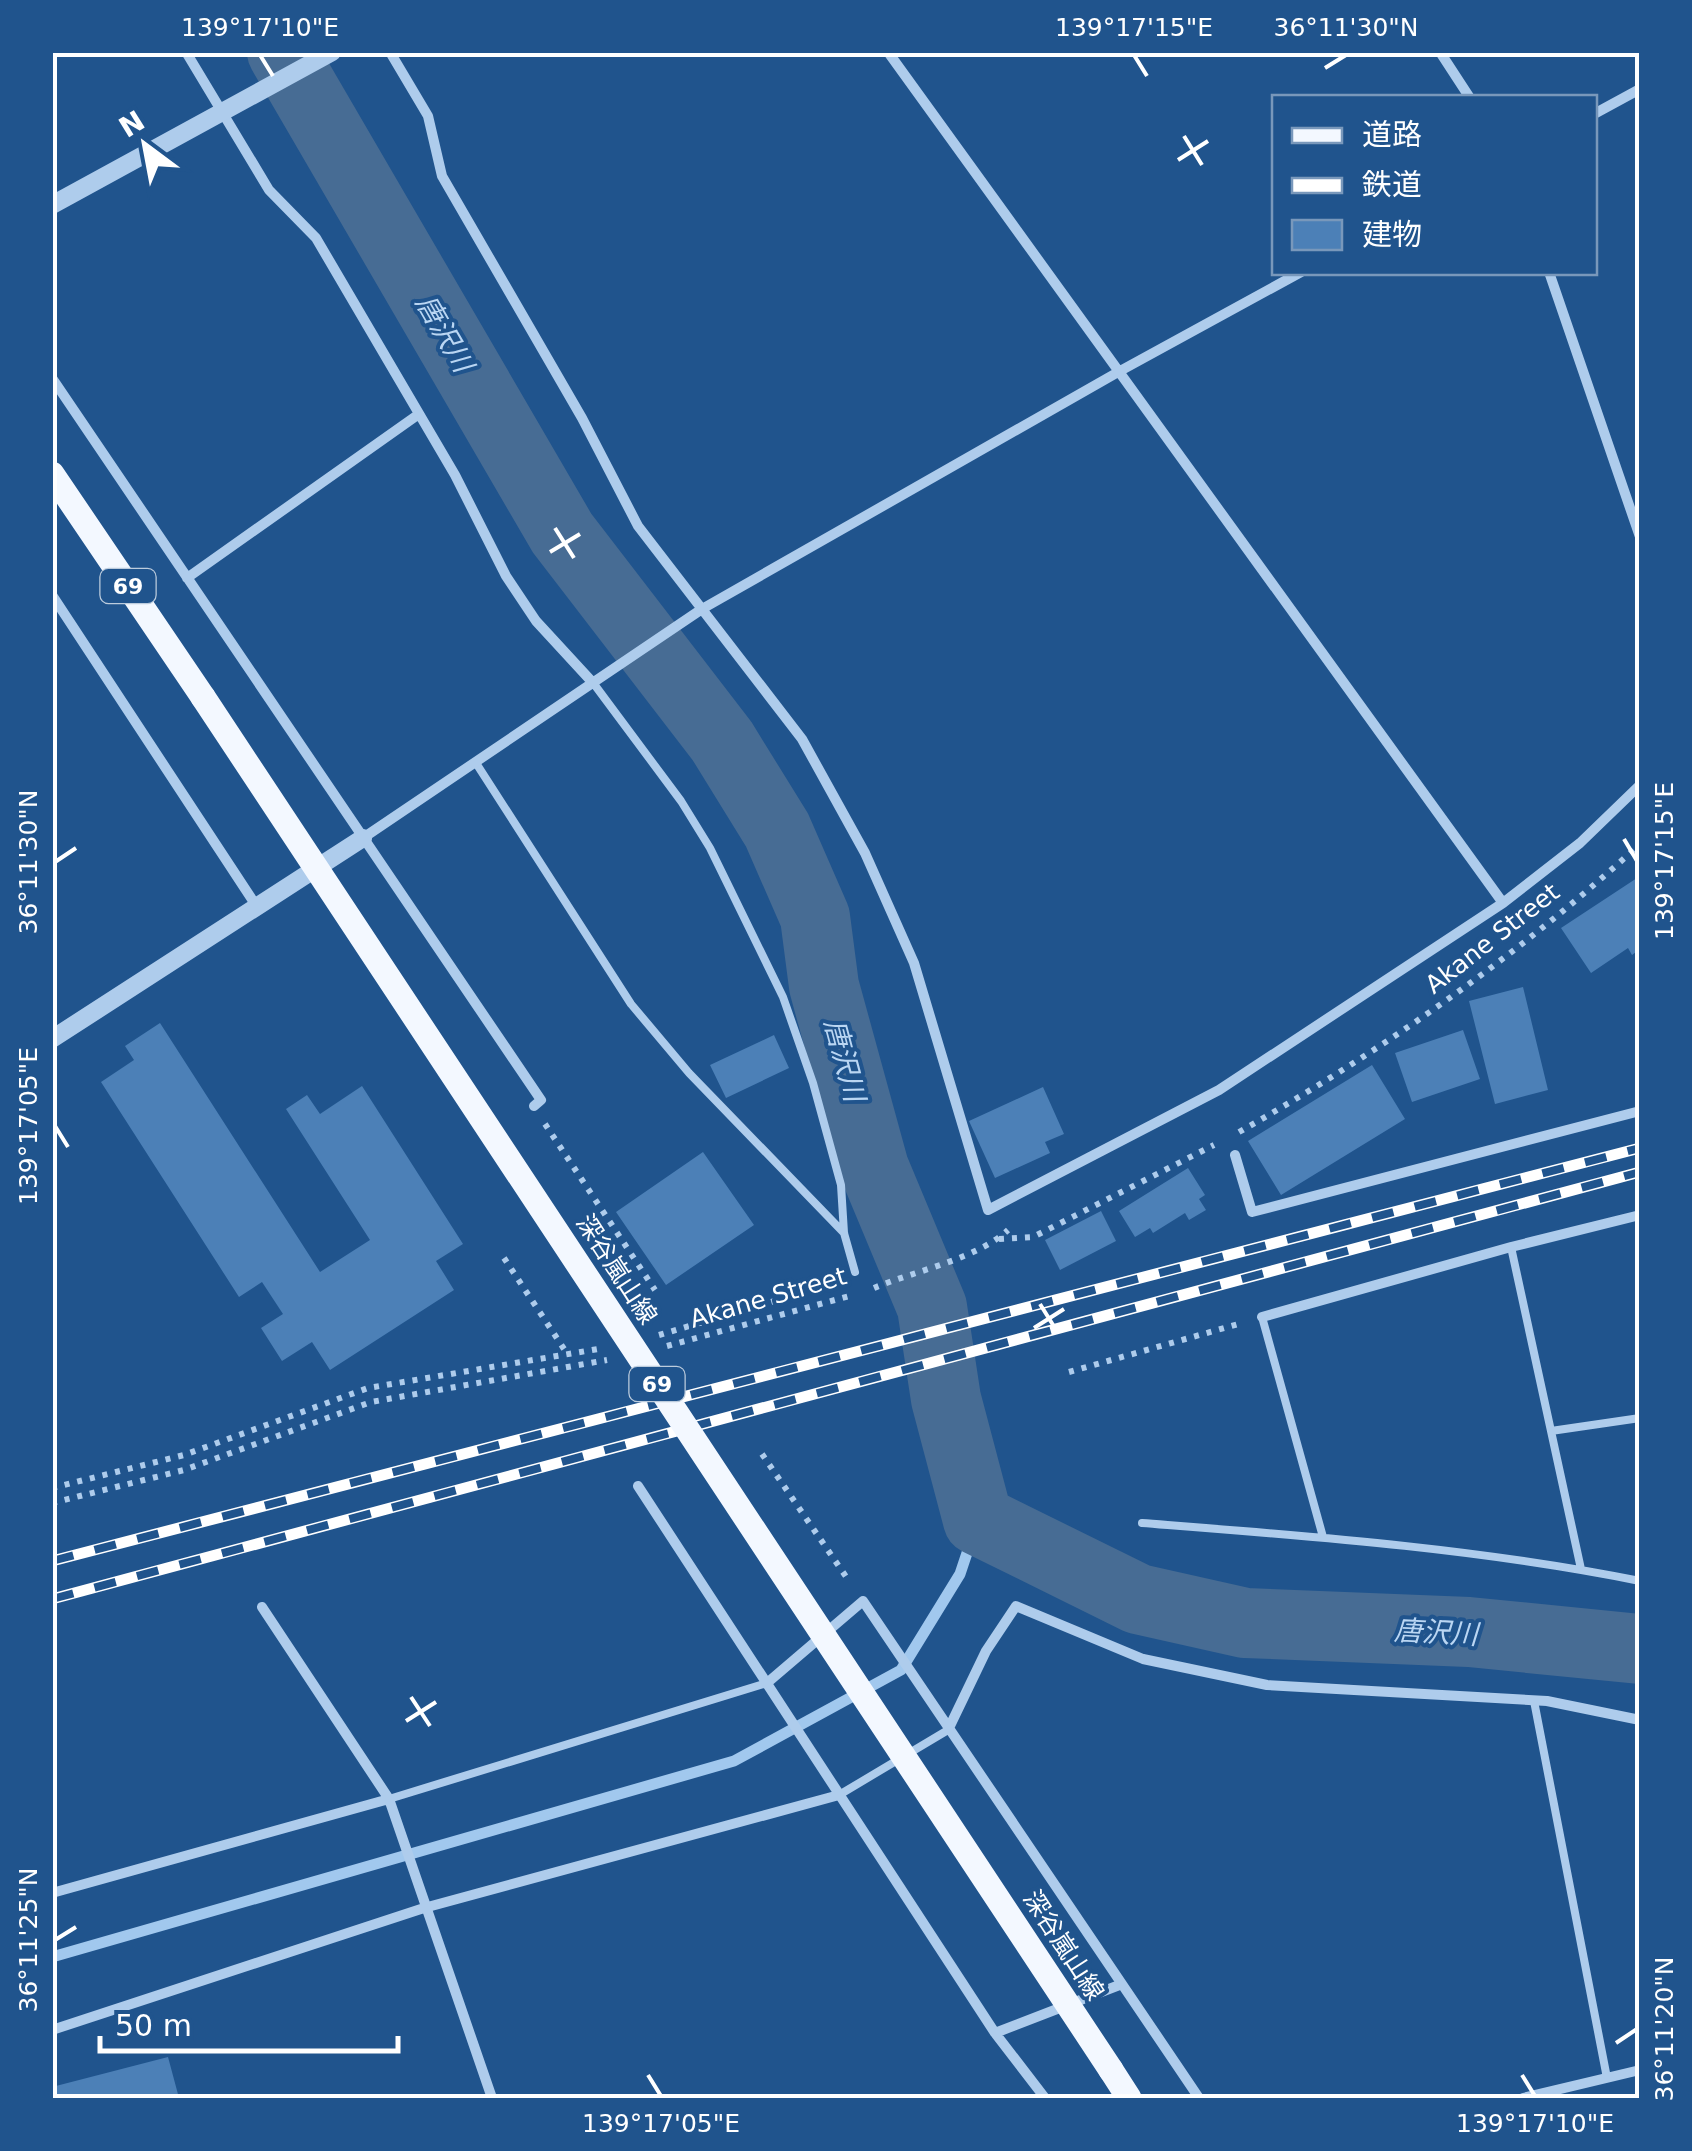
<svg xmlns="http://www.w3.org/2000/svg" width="1692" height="2151" viewBox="0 0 1692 2151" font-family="'DejaVu Sans','Noto Sans JP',sans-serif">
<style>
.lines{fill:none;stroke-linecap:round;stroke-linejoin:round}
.stream{stroke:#a1c8ee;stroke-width:11}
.river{stroke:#476c94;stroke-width:70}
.building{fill:#4c80b7}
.path{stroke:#aeccec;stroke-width:6;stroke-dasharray:5 8;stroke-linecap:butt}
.service{stroke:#aeccec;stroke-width:8}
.minor{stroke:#aeccec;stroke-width:10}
.tertiary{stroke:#aeccec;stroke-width:18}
.primary{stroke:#f3f8ff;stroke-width:25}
.rail-casing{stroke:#fff;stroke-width:11}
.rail{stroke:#20548d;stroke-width:8;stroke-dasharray:22;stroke-linecap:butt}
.primary-bridge{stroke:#f3f8ff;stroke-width:25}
.ticks{fill:none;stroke:#fff;stroke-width:4}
.labels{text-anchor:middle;stroke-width:8;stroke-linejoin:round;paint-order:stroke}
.shield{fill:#20548d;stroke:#bcccdd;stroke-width:2.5}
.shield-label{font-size:22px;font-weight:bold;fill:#fff}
.street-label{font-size:25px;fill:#fff;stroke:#20548d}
.water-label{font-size:28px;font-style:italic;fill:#bad6f3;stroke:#20548d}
.neatline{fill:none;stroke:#fff;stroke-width:4}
.ticks-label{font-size:25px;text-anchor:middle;fill:#fff}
</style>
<rect width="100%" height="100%" fill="#20548d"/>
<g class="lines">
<path class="stream" d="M 52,1957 L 734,1761 L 901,1670 L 960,1574 L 978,1520"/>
<path class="river" d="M 282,52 L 562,533 L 722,741 L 777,830 L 815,917 L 824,986 L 874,1168 L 932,1307 L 946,1399 L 978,1520 L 1138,1599 L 1245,1623 L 1469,1632 L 1640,1649"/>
</g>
<path class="building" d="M 1637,878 L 1640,883 L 1640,949 L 1632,955 L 1628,948 L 1591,973 L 1561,928 Z
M 1523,987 L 1548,1090 L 1495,1104 L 1469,1001 Z
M 160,1023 L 320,1272 L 370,1240 L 286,1109 L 307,1095 L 320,1114 L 362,1086 L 463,1244 L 436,1261 L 454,1290 L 330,1370 L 312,1342 L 282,1361 L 261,1328 L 283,1314 L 262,1282 L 239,1297 L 101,1082 L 134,1060 L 125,1046 Z
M 1463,1030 L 1480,1079 L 1412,1102 L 1395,1053 Z
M 774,1035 L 789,1068 L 726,1098 L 710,1065 Z
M 1372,1065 L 1405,1119 L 1281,1195 L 1248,1141 Z
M 1043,1087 L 1064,1134 L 1045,1142 L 1050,1153 L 995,1178 L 969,1121 Z
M 703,1152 L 754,1225 L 666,1285 L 616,1212 Z
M 1188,1168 L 1205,1195 L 1199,1199 L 1206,1210 L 1189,1220 L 1185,1213 L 1153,1233 L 1150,1228 L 1135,1237 L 1119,1211 Z
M 1101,1211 L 1116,1241 L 1060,1270 L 1045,1240 Z
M 168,2057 L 179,2098 L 52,2098 L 52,2087 Z"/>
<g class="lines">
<path class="path" d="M 545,1124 L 655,1290
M 1239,1132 C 1382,1051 1519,955 1640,844
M 999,1239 L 1033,1237 L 1214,1145
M 504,1258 L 568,1355
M 874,1288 C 914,1271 977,1259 1008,1230
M 659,1335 L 822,1287 L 838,1286
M 667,1346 L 853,1295
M 1069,1372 L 1242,1323
M 762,1454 L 849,1581
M 52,1488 L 184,1455 L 368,1388 L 598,1349
M 52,1503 L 184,1470 L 371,1402 L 607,1360"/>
<path class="service" d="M 594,684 L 681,801 L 710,848 L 783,997 L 813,1083 L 841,1185 L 844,1233 L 855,1272
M 476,763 L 631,1004 L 689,1073 L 844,1233
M 1511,1247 L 1581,1569
M 1262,1317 L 1323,1537
M 1551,1431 L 1640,1418
M 1142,1523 C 1308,1536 1476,1548 1640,1581
M 1534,1701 L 1607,2078
M 839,1795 L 948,1730
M 389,1799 L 767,1683"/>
<path class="minor" d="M 186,52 L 269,190 L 316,238 L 455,475 L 506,576 L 536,621 L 594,684
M 390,52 L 428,116 L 442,176 L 582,418 L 638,526 L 802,739 L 865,853 L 914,963 L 988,1210 L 1219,1090 L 1503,903 L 1580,843 L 1640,785
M 888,52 L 1503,903
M 1440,52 L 1470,98
M 1594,114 L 1640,89
M 1549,272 L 1640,537
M 52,378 L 541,1100 L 534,1106
M 187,578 L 419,414
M 52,595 L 257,907
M 363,838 L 702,609 L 1120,371 L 1301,272
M 1235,1155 L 1252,1212 L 1640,1111
M 1262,1317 L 1511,1247 L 1640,1215
M 638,1486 L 995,2033 L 1045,2098
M 262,1607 L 389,1799 L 492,2098
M 767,1683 L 863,1601 L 1199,2098
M 948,1730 L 986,1651 L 1016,1606 L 1143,1659 L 1267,1685 L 1547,1701 L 1640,1720
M 52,1893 L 389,1799
M 52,2030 L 424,1908 L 839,1795
M 995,2033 L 1122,1984
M 1523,2098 L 1640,2070"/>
<path class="tertiary" d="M 52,205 L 332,52
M 52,1039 L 363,838"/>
<path class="primary" d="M 52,474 L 203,697
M 1111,2070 L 1129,2098"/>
<g class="rail-casing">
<path id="rail" d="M 52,1561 L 1640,1148
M 52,1599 L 1640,1172"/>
</g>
<use href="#rail" class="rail"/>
<path class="primary-bridge" d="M 203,697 L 1111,2070"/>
</g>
<path class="ticks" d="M 260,55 L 273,76M 1134,55 L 1147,76M 1325,68 L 1346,55M 1184,136 L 1202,165M 1178,160 L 1208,141M 555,528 L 574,558M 550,552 L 580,534M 1624,839 L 1637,861M 55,862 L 76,848M 55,1126 L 68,1147M 1040,1304 L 1058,1333M 1034,1328 L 1064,1309M 411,1697 L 430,1726M 406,1721 L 436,1702M 55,1940 L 76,1927M 1616,2043 L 1637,2029M 648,2075 L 661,2096M 1522,2075 L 1535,2096"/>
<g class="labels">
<g class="shield">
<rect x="100.5" y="569" width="55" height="34" rx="8"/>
<rect x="629.5" y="1367" width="55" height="34" rx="8"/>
</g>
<g class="shield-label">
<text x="128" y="594">69</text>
<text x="657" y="1392">69</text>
</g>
<g class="street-label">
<text transform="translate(1492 938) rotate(-38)" y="9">Akane Street</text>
<text transform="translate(617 1269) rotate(57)" y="9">深谷嵐山線</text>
<text transform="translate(768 1297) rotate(-16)" y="9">Akane Street</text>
<text transform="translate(1064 1945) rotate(57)" y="9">深谷嵐山線</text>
</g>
<g class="water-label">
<text transform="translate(445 333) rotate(60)" y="10">唐沢川</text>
<text transform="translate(845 1060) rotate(75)" y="10">唐沢川</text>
<text transform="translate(1436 1632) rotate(3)" y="10">唐沢川</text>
</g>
</g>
<rect width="1692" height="2151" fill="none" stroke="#20548d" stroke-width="110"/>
<rect x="1272" y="95" width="325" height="180" fill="#20548d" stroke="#7998bb" stroke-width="2.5"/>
<rect x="1292" y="128" width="50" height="15" fill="#f3f8ff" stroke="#7998bb" stroke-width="2.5"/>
<text x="1362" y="145" font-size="30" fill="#ffffff">道路</text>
<rect x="1292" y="178" width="50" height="15" fill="#ffffff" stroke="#7998bb" stroke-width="2.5"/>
<text x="1362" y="195" font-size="30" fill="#ffffff">鉄道</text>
<rect x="1292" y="220" width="50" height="30" fill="#4c80b7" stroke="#7998bb" stroke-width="2.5"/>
<text x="1362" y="245" font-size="30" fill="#ffffff">建物</text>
<g transform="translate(145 145) rotate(328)" stroke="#20548d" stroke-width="8" paint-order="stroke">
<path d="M0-8L18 38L0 25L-18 38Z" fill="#ffffff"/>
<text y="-15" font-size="28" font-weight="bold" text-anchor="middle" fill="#ffffff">N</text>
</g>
<path d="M100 2036v15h298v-15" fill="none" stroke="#ffffff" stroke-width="5"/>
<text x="115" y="2036" font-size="30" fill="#ffffff" stroke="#20548d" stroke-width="8" paint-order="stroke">50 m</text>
<rect x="55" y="55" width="1582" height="2041" class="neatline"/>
<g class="ticks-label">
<text x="260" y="36">139°17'10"E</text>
<text x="1134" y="36">139°17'15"E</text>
<text x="1346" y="36">36°11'30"N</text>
<text transform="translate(1664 861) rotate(-90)" y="9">139°17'15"E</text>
<text transform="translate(28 862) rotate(-90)" y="9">36°11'30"N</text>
<text transform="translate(28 1126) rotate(-90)" y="9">139°17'05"E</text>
<text transform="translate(28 1940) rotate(-90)" y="9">36°11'25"N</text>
<text transform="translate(1664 2029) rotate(-90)" y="9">36°11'20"N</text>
<text x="661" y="2132">139°17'05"E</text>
<text x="1535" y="2132">139°17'10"E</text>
</g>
</svg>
